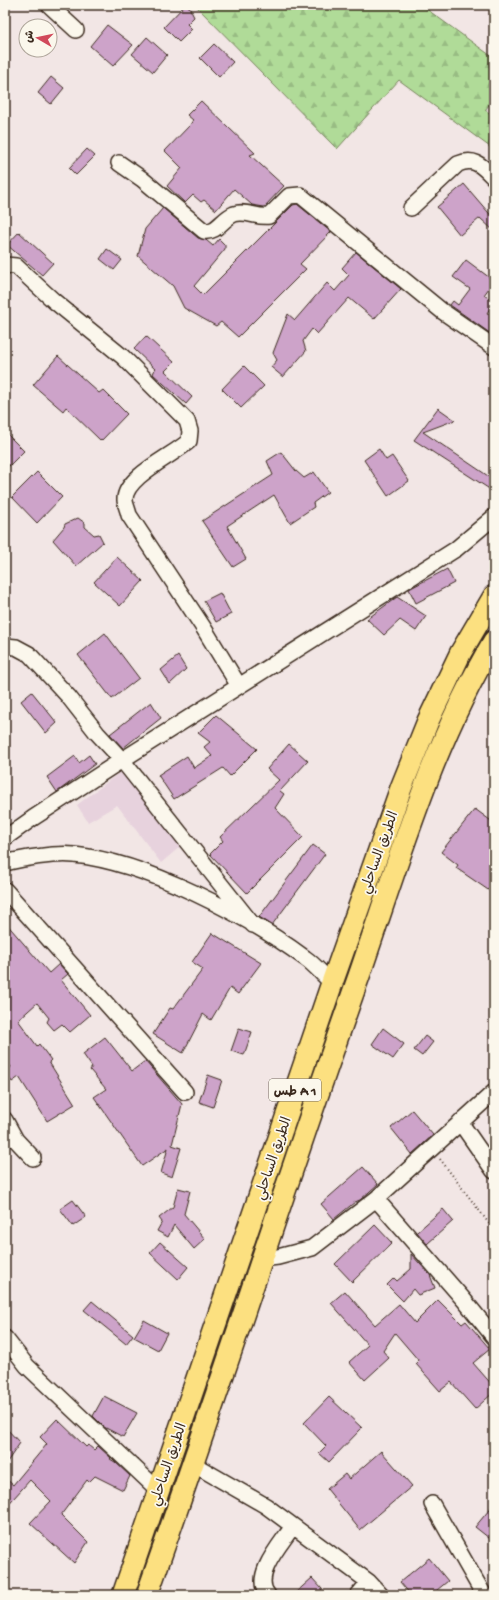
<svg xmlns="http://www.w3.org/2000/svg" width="499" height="1600" viewBox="0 0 499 1600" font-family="'Gochi Hand','Playpen Sans Arabic',sans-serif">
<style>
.built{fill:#e7d2dd}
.forest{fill:url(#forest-firs);stroke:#76825b}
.building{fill:#cda3c9;stroke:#3b2a1e}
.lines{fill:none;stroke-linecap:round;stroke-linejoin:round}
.minor-casing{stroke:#3b2a1e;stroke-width:18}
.highway-casing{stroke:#3b2a1e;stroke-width:24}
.path{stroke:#3b2a1e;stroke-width:2;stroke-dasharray:1 3;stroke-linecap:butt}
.minor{stroke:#fbf7ec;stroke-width:15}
.highway{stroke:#fce080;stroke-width:21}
.labels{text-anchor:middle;stroke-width:3.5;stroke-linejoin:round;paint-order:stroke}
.shield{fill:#fbf7ec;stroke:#75685c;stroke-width:1}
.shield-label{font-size:13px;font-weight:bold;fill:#3b2a1e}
.street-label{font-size:14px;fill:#3b2a1e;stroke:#fbf7ec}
</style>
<defs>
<pattern id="forest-firs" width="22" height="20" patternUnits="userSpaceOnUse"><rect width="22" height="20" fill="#b0db98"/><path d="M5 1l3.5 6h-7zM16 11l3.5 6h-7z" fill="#98bc83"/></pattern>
</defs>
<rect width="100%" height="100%" fill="#f2e6e5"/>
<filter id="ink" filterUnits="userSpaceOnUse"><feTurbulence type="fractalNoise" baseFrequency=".025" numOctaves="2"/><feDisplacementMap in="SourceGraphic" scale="8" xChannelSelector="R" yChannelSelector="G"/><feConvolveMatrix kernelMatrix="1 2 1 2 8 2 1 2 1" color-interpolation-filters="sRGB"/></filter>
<g filter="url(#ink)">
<path class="built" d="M 122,771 L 182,845 L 161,863 L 117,805 L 88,822 L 77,805 Z"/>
<path class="forest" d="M 195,5 L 421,5 L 494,58 L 494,99 L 485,110 L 494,116 L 494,150 L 399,80 L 337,149 Z"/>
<path class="building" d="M 185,5 L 188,5 L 194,17 L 187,24 L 192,29 L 179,42 L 164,27 Z
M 107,25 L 133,45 L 113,66 L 90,46 Z
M 147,37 L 167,55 L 153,72 L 132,54 Z
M 214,44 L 233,62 L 219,77 L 200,58 Z
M 51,77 L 64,88 L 51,104 L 38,93 Z
M 201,101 L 255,153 L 250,155 L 284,186 L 264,207 L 252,205 L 234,189 L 216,210 L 204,200 L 201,202 L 193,195 L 185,203 L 167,186 L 182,168 L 165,151 L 190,125 L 193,120 L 187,115 Z
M 87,149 L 95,156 L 76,175 L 69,168 Z
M 464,184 L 494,219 L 494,231 L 480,218 L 460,235 L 437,207 Z
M 297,204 L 331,232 L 300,264 L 306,269 L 238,337 L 221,322 L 216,326 L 184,308 L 173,286 L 138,256 L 145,229 L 163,208 L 198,238 L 206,240 L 213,246 L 219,239 L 225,245 L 225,249 L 194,286 L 203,295 L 293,205 Z
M 19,232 L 53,263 L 42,275 L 7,245 Z
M 107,249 L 122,260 L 114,270 L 100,259 Z
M 356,252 L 401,289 L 374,319 L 349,298 L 317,334 L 312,329 L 303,341 L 306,351 L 283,377 L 271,367 L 277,360 L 273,353 L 288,314 L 295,320 L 327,283 L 335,291 L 349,275 L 342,268 Z
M 466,260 L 494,281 L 484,295 L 494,302 L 487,313 L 494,317 L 494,336 L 450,305 L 453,301 L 458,305 L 470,289 L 453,277 Z
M 146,336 L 174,362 L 165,371 L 192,397 L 186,404 L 153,374 L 155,369 L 134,349 Z
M 58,356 L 99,393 L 103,390 L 127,414 L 101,441 L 66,407 L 63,411 L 33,385 Z
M 244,366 L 264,386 L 241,408 L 222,389 Z
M 438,408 L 455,420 L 423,432 L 494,480 L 491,490 L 414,440 Z
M 5,432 L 24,451 L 5,470 Z
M 379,449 L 386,460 L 392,456 L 409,481 L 388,496 L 364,460 Z
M 281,452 L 296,471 L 304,478 L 314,472 L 328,492 L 313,503 L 314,507 L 290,523 L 274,495 L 227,526 L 246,559 L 233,567 L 202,521 L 273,475 L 267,461 Z
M 37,472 L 62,497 L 37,523 L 12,497 Z
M 78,518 L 85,523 L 85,527 L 94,535 L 99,534 L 103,542 L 76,566 L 53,540 L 64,527 L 65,524 Z
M 117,557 L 143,581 L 120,606 L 94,582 Z
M 447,569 L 454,583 L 416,603 L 409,589 Z
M 220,593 L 231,614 L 216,622 L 204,601 Z
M 397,597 L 426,616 L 416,631 L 400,620 L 384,635 L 367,619 Z
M 105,633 L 139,678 L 112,699 L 78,655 Z
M 178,656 L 186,669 L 170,684 L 161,670 Z
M 32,692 L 57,723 L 46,733 L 21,701 Z
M 151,702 L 161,718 L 123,748 L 110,734 Z
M 216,715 L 257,749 L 230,776 L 223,768 L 174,799 L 158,775 L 187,756 L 194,768 L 212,756 L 204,747 L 210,742 L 198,733 Z
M 289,744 L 308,761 L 280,791 L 284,794 L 275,808 L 303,837 L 247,893 L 210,854 L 223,841 L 220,837 L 279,780 L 267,769 Z
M 89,755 L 95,764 L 57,792 L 47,777 L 75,756 L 79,763 Z
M 475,809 L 494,823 L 494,894 L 456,868 L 458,865 L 441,852 Z
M 313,845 L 325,854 L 272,925 L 259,917 Z
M 5,922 L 49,973 L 59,964 L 68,974 L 61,980 L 90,1015 L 70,1032 L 62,1024 L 54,1030 L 47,1022 L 49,1018 L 37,1003 L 18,1020 L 37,1046 L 39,1044 L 51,1060 L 49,1062 L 75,1104 L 47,1121 L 19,1077 L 12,1082 L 5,1072 L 11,1067 L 5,1059 Z
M 212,933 L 261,963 L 238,994 L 230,988 L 211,1020 L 203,1014 L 183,1053 L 153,1034 L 170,1008 L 173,1009 L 203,969 L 192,962 Z
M 239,1028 L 252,1032 L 244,1055 L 231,1051 Z
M 383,1028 L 404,1044 L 393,1059 L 372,1044 Z
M 425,1036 L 433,1042 L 422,1056 L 414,1050 Z
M 105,1037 L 132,1071 L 145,1061 L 182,1104 L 172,1145 L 181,1148 L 172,1177 L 161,1173 L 168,1148 L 142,1166 L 94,1097 L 106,1089 L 90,1070 L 92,1067 L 83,1054 Z
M 208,1075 L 222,1080 L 213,1107 L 199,1102 Z
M 412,1110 L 433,1135 L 412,1154 L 391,1128 Z
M 363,1167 L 378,1184 L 360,1200 L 355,1202 L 334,1219 L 321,1204 Z
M 178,1188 L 190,1191 L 184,1214 L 205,1239 L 194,1249 L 174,1225 L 168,1237 L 157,1231 L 162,1222 L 159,1218 L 173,1207 Z
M 73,1200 L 86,1217 L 73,1226 L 60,1209 Z
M 443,1209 L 453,1221 L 427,1244 L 417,1232 Z
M 375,1225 L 392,1243 L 352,1282 L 335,1264 Z
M 160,1242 L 188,1267 L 178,1279 L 150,1253 Z
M 411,1254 L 430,1275 L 435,1288 L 418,1295 L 413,1289 L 403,1301 L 387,1285 L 394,1278 L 397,1281 L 411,1269 Z
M 345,1291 L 375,1325 L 399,1304 L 415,1323 L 438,1300 L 462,1324 L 466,1321 L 490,1349 L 473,1363 L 494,1387 L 494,1392 L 475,1409 L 451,1382 L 440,1391 L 416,1364 L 419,1361 L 395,1333 L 383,1351 L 389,1358 L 365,1380 L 349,1362 L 368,1345 L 331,1303 Z
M 92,1301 L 133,1335 L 126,1344 L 84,1310 Z
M 144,1320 L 167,1333 L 158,1350 L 134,1337 Z
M 104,1396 L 137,1413 L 123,1437 L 104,1427 L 93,1416 Z
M 329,1397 L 362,1428 L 329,1462 L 319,1453 L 326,1446 L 304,1423 Z
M 57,1419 L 86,1447 L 88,1445 L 94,1450 L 98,1446 L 111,1458 L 110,1459 L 115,1462 L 130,1476 L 123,1490 L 95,1476 L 89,1482 L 87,1480 L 61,1515 L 88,1542 L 74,1563 L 30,1523 L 51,1501 L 30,1480 L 5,1508 L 5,1478 L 13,1485 L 47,1444 L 40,1437 Z
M 5,1427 L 20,1443 L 5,1465 Z
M 381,1451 L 412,1486 L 360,1530 L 327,1489 L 345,1474 L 349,1479 Z
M 494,1504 L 494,1542 L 475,1527 Z
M 429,1558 L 448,1581 L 431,1595 L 411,1595 L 400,1582 Z
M 312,1578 L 322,1589 L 320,1595 L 293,1595 Z"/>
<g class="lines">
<g class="minor-casing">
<path id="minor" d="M 49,5 L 76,30
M 119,163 L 142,179 L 204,231 C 217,233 222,219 234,214 C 246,210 257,218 269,216 L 289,196 L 300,195 L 442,311 L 494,347
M 411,208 L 458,164 C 475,157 482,166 494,178
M 5,265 L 16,266 L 54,301 L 123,357 L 187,421 L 190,431 L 189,441 C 174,455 124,477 125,500 C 125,504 128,510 129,515 L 203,627 L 239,686
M 5,646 L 16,647 L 29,654 L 68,696 L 97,733 L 122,760 L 253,925
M 5,838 L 33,818 L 122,760 L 456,549 L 494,517
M 5,863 C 27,858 52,853 74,855 C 146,862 248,916 305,958 C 315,965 323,975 332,983
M 5,890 L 185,1092
M 5,1120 L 16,1140 L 33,1158
M 460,1122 L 494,1171
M 376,1199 L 464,1300 L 494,1337
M 262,1259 L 278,1257 L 312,1248 L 376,1199 L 494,1092
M 5,1338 L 27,1366 L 158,1490
M 193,1464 L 266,1506 L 369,1582 L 381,1595
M 432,1504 L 484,1595
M 268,1595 C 251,1576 282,1543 293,1526
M 358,1595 L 369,1582"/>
</g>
<g class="highway-casing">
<path id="highway" d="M 123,1595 L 332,983 L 401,788 L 428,721 L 461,652 L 494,596
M 147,1595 C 220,1390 286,1182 359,976 C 398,863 432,744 494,641"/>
</g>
<path class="path" d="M 440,1159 L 494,1230"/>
<use href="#minor" class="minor"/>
<use href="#highway" class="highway"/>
</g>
</g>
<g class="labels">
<rect class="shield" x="269" y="1079" width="52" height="22" rx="3"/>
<g class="shield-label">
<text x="295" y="1095">طس A 1</text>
</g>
<g class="street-label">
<text transform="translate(378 852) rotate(-70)" y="5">الطريق الساحلي</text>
<text transform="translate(272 1158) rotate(-71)" y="5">الطريق الساحلي</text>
<text transform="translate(167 1464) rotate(-71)" y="5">الطريق الساحلي</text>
</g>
</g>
<rect width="499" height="1600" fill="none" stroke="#fbf7ec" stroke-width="20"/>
<rect x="10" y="10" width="479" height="1580" fill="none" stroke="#3b2a1e" stroke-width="1.5" filter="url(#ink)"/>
<g transform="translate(38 38) rotate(279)"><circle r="19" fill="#fbf7ec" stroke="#aea59a"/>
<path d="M0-3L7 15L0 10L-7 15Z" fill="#d1495b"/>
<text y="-6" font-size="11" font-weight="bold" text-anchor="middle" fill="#3b2a1e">ش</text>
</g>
</svg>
